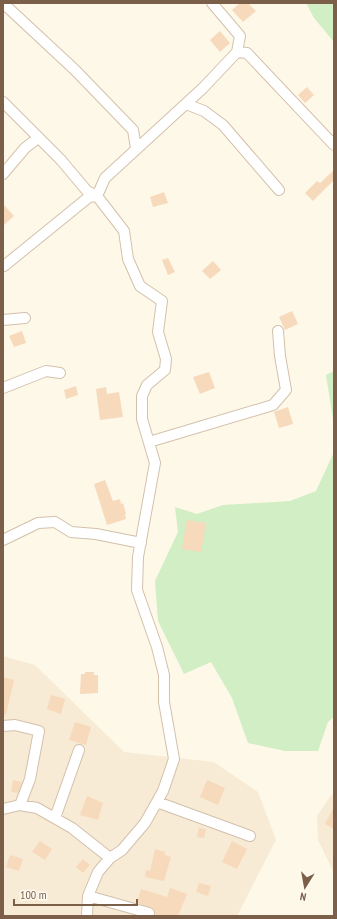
<svg xmlns="http://www.w3.org/2000/svg" width="337" height="919" viewBox="0 0 337 919" font-family="'PT Sans Narrow',sans-serif">
<style>
.residential{fill:#f7ebd5}
.green{fill:#d1eec4}
.building{fill:#f7d9bc}
.lines{fill:none;stroke-linecap:round;stroke-linejoin:round}
.minor-casing{stroke:#d3c0ab;stroke-width:12}
.minor{stroke:#fff;stroke-width:10}
</style>
<rect width="100%" height="100%" fill="#fef8e8"/>
<path class="residential" d="M 3,656 L 35,665 L 124,752 L 214,762 L 258,792 L 276,840 L 237,916 L 3,916 Z
M 331,795 L 334,795 L 334,873 L 318,840 L 317,816 Z"/>
<path class="green" d="M 306,3 L 334,3 L 334,42 L 314,18 Z
M 334,371 L 334,426 L 326,375 Z
M 334,452 L 334,717 L 328,722 L 318,751 L 285,751 L 248,743 L 232,698 L 211,662 L 184,674 L 158,621 L 155,581 L 178,532 L 175,507 L 197,514 L 223,505 L 290,501 L 316,491 Z"/>
<path class="building" d="M 240,3 L 248,3 L 256,11 L 243,22 L 232,10 Z
M 220,31 L 230,43 L 220,52 L 210,40 Z
M 307,87 L 314,95 L 305,103 L 298,95 Z
M 334,170 L 334,180 L 313,201 L 305,193 L 317,181 L 320,183 Z
M 164,192 L 168,203 L 153,207 L 150,197 Z
M 3,204 L 14,216 L 3,226 Z
M 168,258 L 175,272 L 168,275 L 162,260 Z
M 213,261 L 221,270 L 210,279 L 202,271 Z
M 292,311 L 298,324 L 285,330 L 279,317 Z
M 22,331 L 26,343 L 14,347 L 9,336 Z
M 209,372 L 215,388 L 200,394 L 193,377 Z
M 76,386 L 78,395 L 66,399 L 64,390 Z
M 106,387 L 107,394 L 119,392 L 123,417 L 100,420 L 96,389 Z
M 288,407 L 293,424 L 279,428 L 274,412 Z
M 105,480 L 113,501 L 120,499 L 121,504 L 123,503 L 126,514 L 125,514 L 126,519 L 107,525 L 94,484 Z
M 187,520 L 206,523 L 201,552 L 182,549 Z
M 85,672 L 94,672 L 94,675 L 98,675 L 98,693 L 80,694 L 81,674 L 85,674 Z
M 3,677 L 14,680 L 6,715 L 3,714 Z
M 51,695 L 65,699 L 61,714 L 47,709 Z
M 75,722 L 91,727 L 86,745 L 69,740 Z
M 13,780 L 22,782 L 18,793 L 11,792 Z
M 207,780 L 225,788 L 218,805 L 200,797 Z
M 87,796 L 103,803 L 98,820 L 80,815 Z
M 334,807 L 334,829 L 325,824 Z
M 199,828 L 206,829 L 204,838 L 197,837 Z
M 40,841 L 52,849 L 45,860 L 32,852 Z
M 232,841 L 247,849 L 237,869 L 222,862 Z
M 155,849 L 165,852 L 165,855 L 171,857 L 164,881 L 145,877 L 146,870 L 150,871 Z
M 10,855 L 23,859 L 19,871 L 6,867 Z
M 83,859 L 90,865 L 83,873 L 76,867 Z
M 199,883 L 211,886 L 208,896 L 196,892 Z
M 170,888 L 187,894 L 178,916 L 155,916 L 155,912 L 153,908 L 137,903 L 141,889 L 167,897 Z"/>
<g class="lines">
<g class="minor-casing">
<path id="minor" d="M 3,3 L 75,70 L 133,130 L 136,148
M 212,3 L 240,36 L 237,52
M 3,102 L 61,160 L 87,191 L 97,196 L 124,231 L 128,259 L 140,286 L 162,301 L 158,332 L 166,359 L 165,370 L 147,385 L 142,396 L 142,419 L 155,463 L 138,557 L 137,590 L 157,647 L 164,675 L 164,702 L 174,759 L 163,791 L 145,823 L 122,850 L 110,858 L 98,872 L 88,896 L 87,916
M 186,104 L 204,111 L 223,125 L 279,190
M 3,174 L 25,148 L 38,138
M 4,266 L 89,197 L 97,196 L 105,178 L 203,88 L 237,52 L 247,53 L 334,145
M 3,320 L 25,318
M 3,388 L 46,371 L 60,373
M 149,442 L 273,405 L 286,390 L 280,356 L 278,331
M 3,540 L 38,523 L 55,522 L 71,532 L 96,534 L 141,543
M 3,726 L 15,725 L 39,731 L 30,779 L 20,805
M 157,802 L 250,836
M 3,809 L 20,805 L 37,808 L 72,828 L 110,858
M 55,818 L 79,750
M 88,896 L 149,913"/>
</g>
<use href="#minor" class="minor"/>
</g>
<rect width="337" height="919" fill="none" stroke="#7c5f48" stroke-width="8"/>
<g transform="translate(305 887) rotate(191)" stroke="#fffaf0" stroke-width="3" paint-order="stroke">
<path d="M0-3L7 15L0 10L-7 15Z" fill="#7c5f48"/>
<text y="-6" font-size="11" font-weight="bold" text-anchor="middle" fill="#7c5f48">N</text>
</g>
<path d="M14 899v6h123v-6" fill="none" stroke="#7c5f48" stroke-width="2"/>
<text x="20" y="899" font-size="12" fill="#7c5f48" stroke="#fffaf0" stroke-width="3" paint-order="stroke">100 m</text>
</svg>
